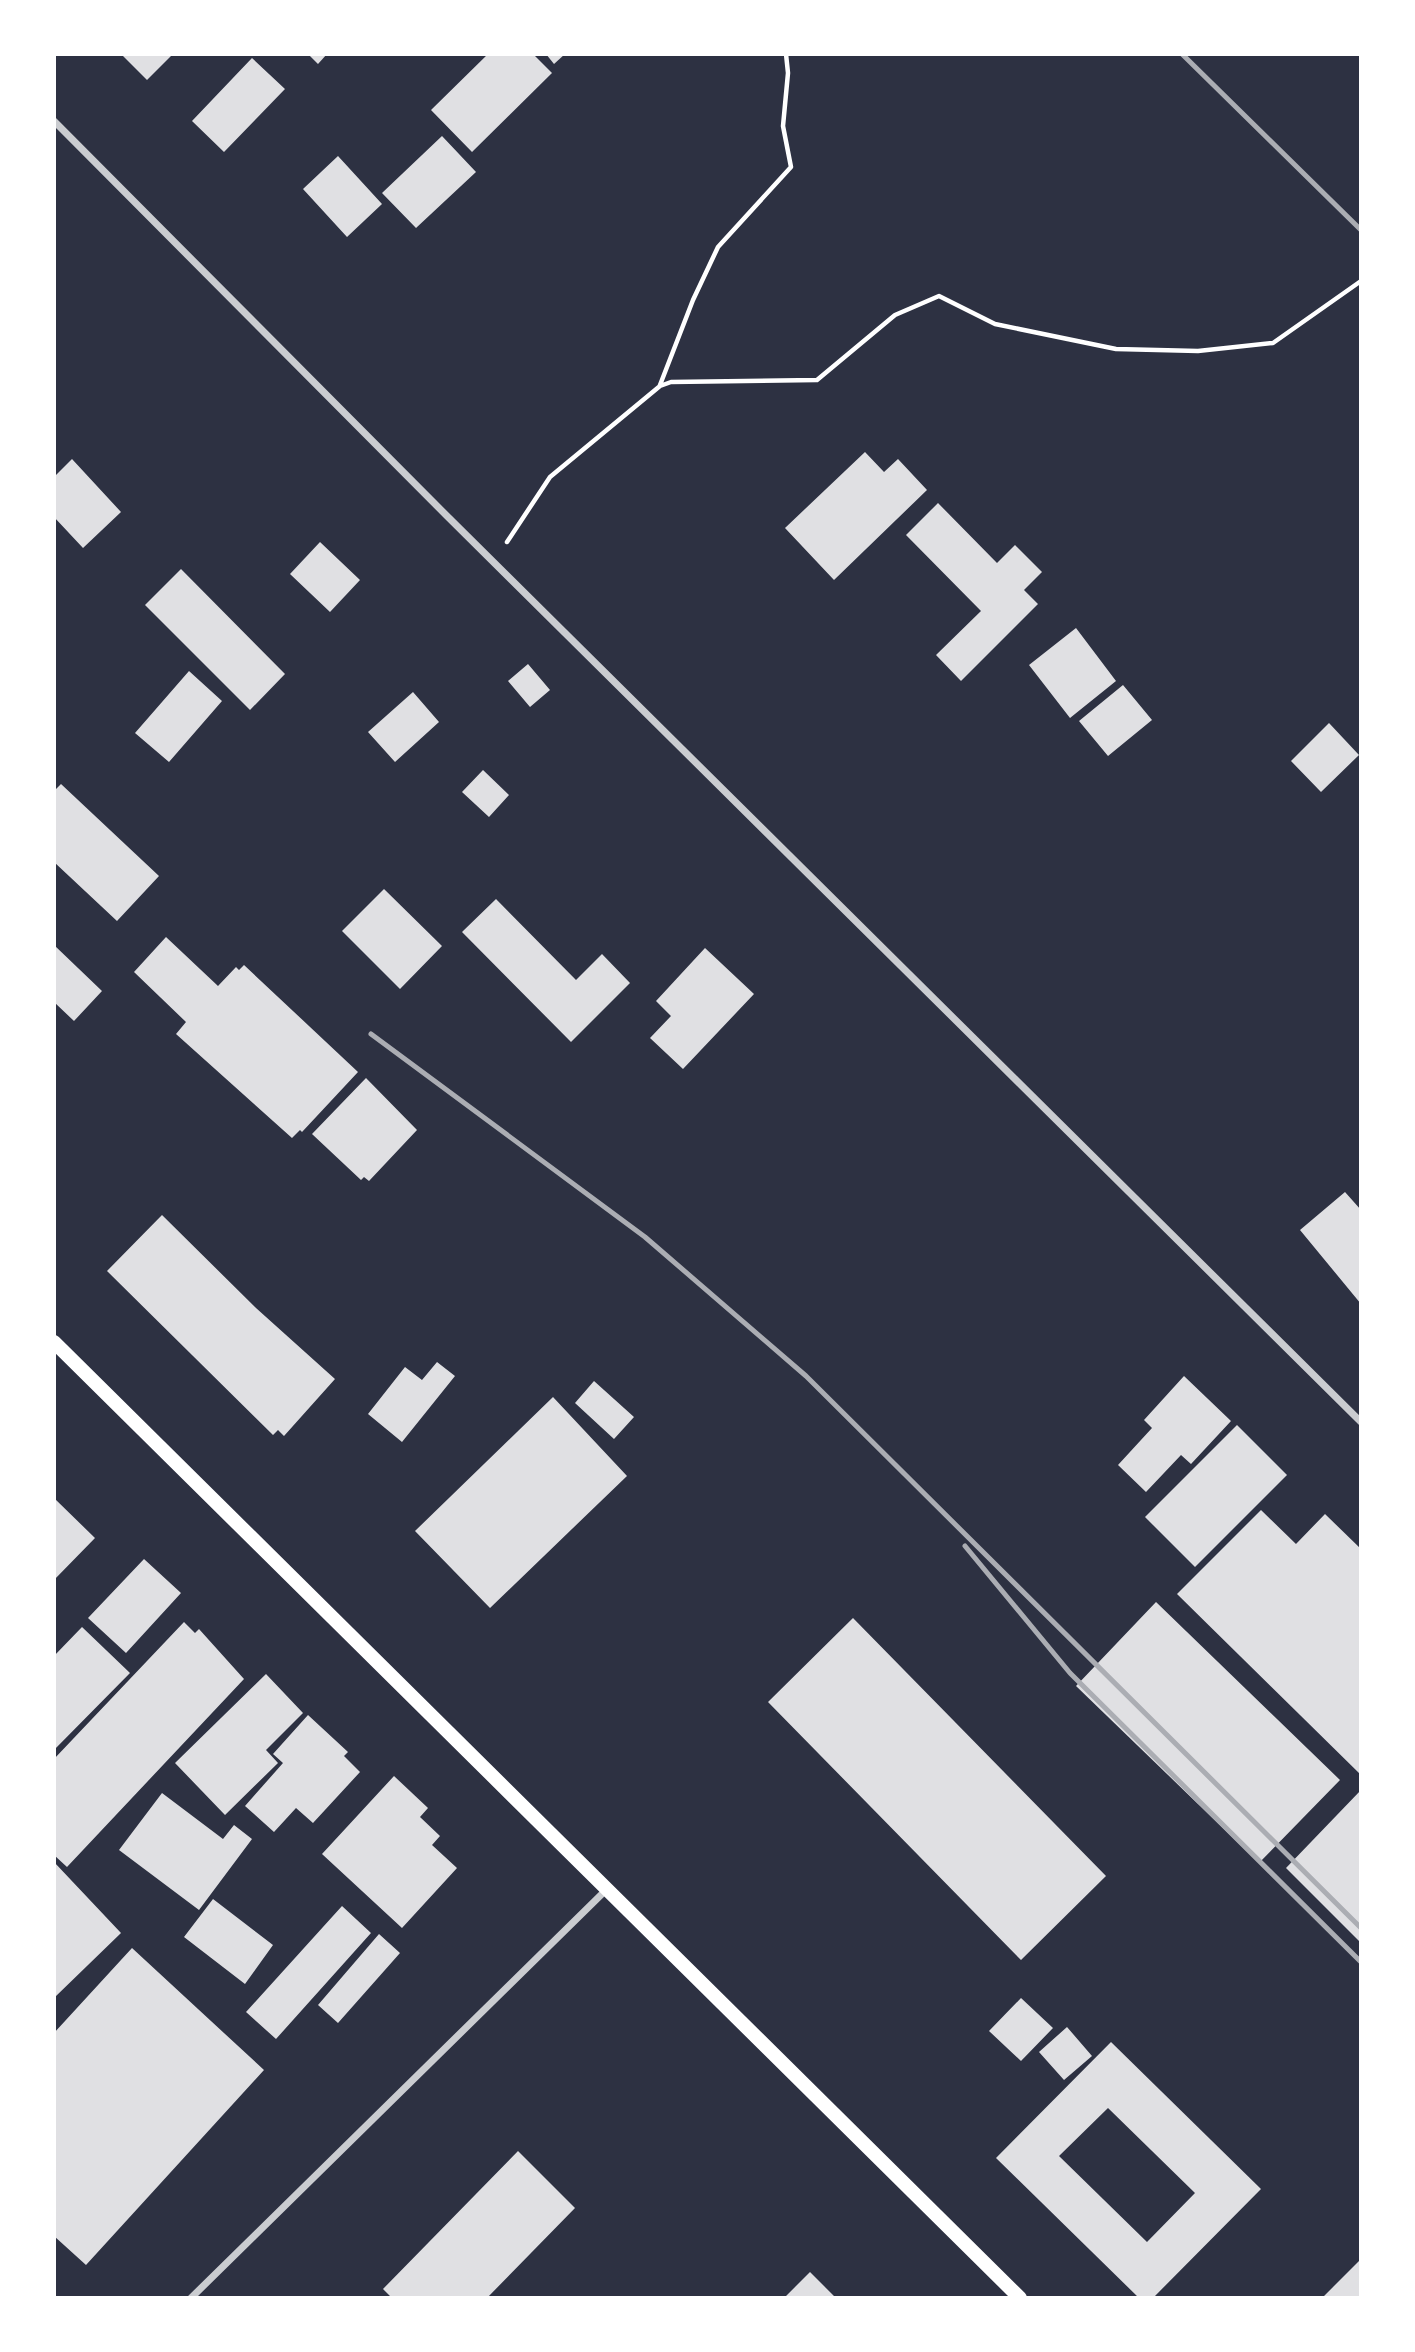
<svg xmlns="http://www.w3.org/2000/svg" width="1415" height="2352" viewBox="0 0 1415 2352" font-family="Georgia,serif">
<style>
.building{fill:#e0e0e3;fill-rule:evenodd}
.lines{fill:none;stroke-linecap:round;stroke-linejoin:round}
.path{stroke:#fff;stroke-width:4.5}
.minor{stroke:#caccd0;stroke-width:7}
.secondary{stroke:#fff;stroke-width:14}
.rail{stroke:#abadb3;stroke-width:5}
</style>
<rect width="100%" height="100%" fill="#2d3142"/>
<path class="building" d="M 121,54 L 173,54 L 147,80 Z
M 308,54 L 327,54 L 318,64 Z
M 488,54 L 533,54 L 552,73 L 472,152 L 431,110 Z
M 546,54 L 565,54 L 554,64 Z
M 252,58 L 285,89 L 224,152 L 192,121 Z
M 442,136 L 476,172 L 416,228 L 382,193 Z
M 338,156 L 382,204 L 347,237 L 303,189 Z
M 865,452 L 884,472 L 898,459 L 927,490 L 834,580 L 785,528 Z
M 72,459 L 121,512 L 83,548 L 54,517 L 54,477 Z
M 938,503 L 997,563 L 1015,545 L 1042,572 L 1024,590 L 1038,604 L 961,681 L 936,655 L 981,611 L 906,535 Z
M 320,542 L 360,580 L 330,612 L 290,574 Z
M 181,569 L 285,674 L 250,710 L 145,605 Z
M 1076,628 L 1116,681 L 1070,718 L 1029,665 Z
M 528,664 L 550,690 L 530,707 L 508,681 Z
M 189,671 L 222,701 L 169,762 L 135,733 Z
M 1123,685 L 1152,720 L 1108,756 L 1079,721 Z
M 413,692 L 439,722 L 395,762 L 368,732 Z
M 1329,723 L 1359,755 L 1321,792 L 1291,761 Z
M 483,770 L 509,795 L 489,817 L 462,792 Z
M 61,784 L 159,876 L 117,921 L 54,862 L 54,791 Z
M 384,889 L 442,946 L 400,989 L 342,931 Z
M 496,899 L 576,980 L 602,954 L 630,983 L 571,1042 L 462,932 Z
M 166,937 L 218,986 L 236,967 L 239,970 L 244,965 L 358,1072 L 302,1132 L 300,1130 L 292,1138 L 176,1034 L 186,1022 L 134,972 Z
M 54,945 L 102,991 L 74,1021 L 54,1002 Z
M 705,948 L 754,994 L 683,1069 L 650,1038 L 671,1016 L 656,1001 Z
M 366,1078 L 417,1130 L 369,1181 L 364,1177 L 361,1180 L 312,1134 Z
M 1345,1192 L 1361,1210 L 1361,1304 L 1300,1230 Z
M 162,1215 L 256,1308 L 335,1379 L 284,1436 L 278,1430 L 273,1435 L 107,1271 Z
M 437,1362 L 455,1376 L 402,1442 L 368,1414 L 405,1367 L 422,1380 Z
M 1184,1376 L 1231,1421 L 1191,1464 L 1181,1455 L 1146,1492 L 1118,1465 L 1152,1428 L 1144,1420 Z
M 594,1381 L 634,1417 L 614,1439 L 575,1403 Z
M 553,1397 L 627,1476 L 490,1608 L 415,1531 Z
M 1237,1425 L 1287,1475 L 1195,1567 L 1145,1517 Z
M 54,1498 L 95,1538 L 54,1580 Z
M 1261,1510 L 1296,1544 L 1325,1514 L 1361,1549 L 1361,1775 L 1177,1594 Z
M 144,1559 L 181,1593 L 126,1653 L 88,1618 Z
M 1156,1602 L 1340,1780 L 1259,1863 L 1076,1686 Z
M 853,1618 L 1106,1876 L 1021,1960 L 768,1702 Z
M 184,1622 L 195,1633 L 199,1629 L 244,1679 L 67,1867 L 54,1855 L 54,1759 Z
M 82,1627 L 130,1673 L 54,1750 L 54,1656 Z
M 266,1674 L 303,1713 L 266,1750 L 278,1763 L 225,1815 L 175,1763 Z
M 308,1715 L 348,1752 L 344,1756 L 360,1772 L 313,1823 L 296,1808 L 274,1832 L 245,1806 L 283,1763 L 273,1754 Z
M 394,1776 L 428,1808 L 420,1817 L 440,1836 L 432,1845 L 457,1868 L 402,1928 L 322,1854 Z
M 1361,1790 L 1361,1943 L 1286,1868 Z
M 162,1793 L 223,1839 L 234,1825 L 252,1839 L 199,1910 L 119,1850 Z
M 54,1862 L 121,1933 L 54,1998 Z
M 213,1899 L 273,1945 L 245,1984 L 184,1937 Z
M 342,1906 L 371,1933 L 276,2039 L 246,2012 Z
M 379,1934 L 400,1953 L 338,2023 L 318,2005 Z
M 132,1948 L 264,2070 L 86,2265 L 54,2236 L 54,2033 Z
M 1021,1998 L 1053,2028 L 1021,2061 L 989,2031 Z
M 1067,2027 L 1092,2056 L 1064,2080 L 1039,2052 Z
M 1111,2042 L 1261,2189 L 1153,2298 L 1139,2298 L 996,2158 ZM 1108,2108 L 1195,2193 L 1147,2242 L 1059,2156 Z
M 518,2151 L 575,2208 L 487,2298 L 392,2298 L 383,2289 Z
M 1361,2259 L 1361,2298 L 1322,2298 Z
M 810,2272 L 836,2298 L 784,2298 Z"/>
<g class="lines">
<path class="path" d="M 660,385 L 693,300 L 718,247 L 791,167 L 783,126 L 788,73 L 786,54
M 507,542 L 550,477 L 660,386 L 671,382 L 817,380 L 895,315 L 939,296 L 995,324 L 1116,349 L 1198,351 L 1273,343 L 1361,281"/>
<path class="minor" d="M 54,121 L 447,516 L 1361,1422
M 191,2298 L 606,1890"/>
<path class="secondary" d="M 54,1342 L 1020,2298"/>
<path class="rail" d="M 1182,54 L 1361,230
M 371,1034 L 645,1237 L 806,1376 L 1361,1928
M 965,1546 L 1070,1673 L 1361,1962"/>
</g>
<rect width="1415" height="2352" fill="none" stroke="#ffffff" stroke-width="112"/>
</svg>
